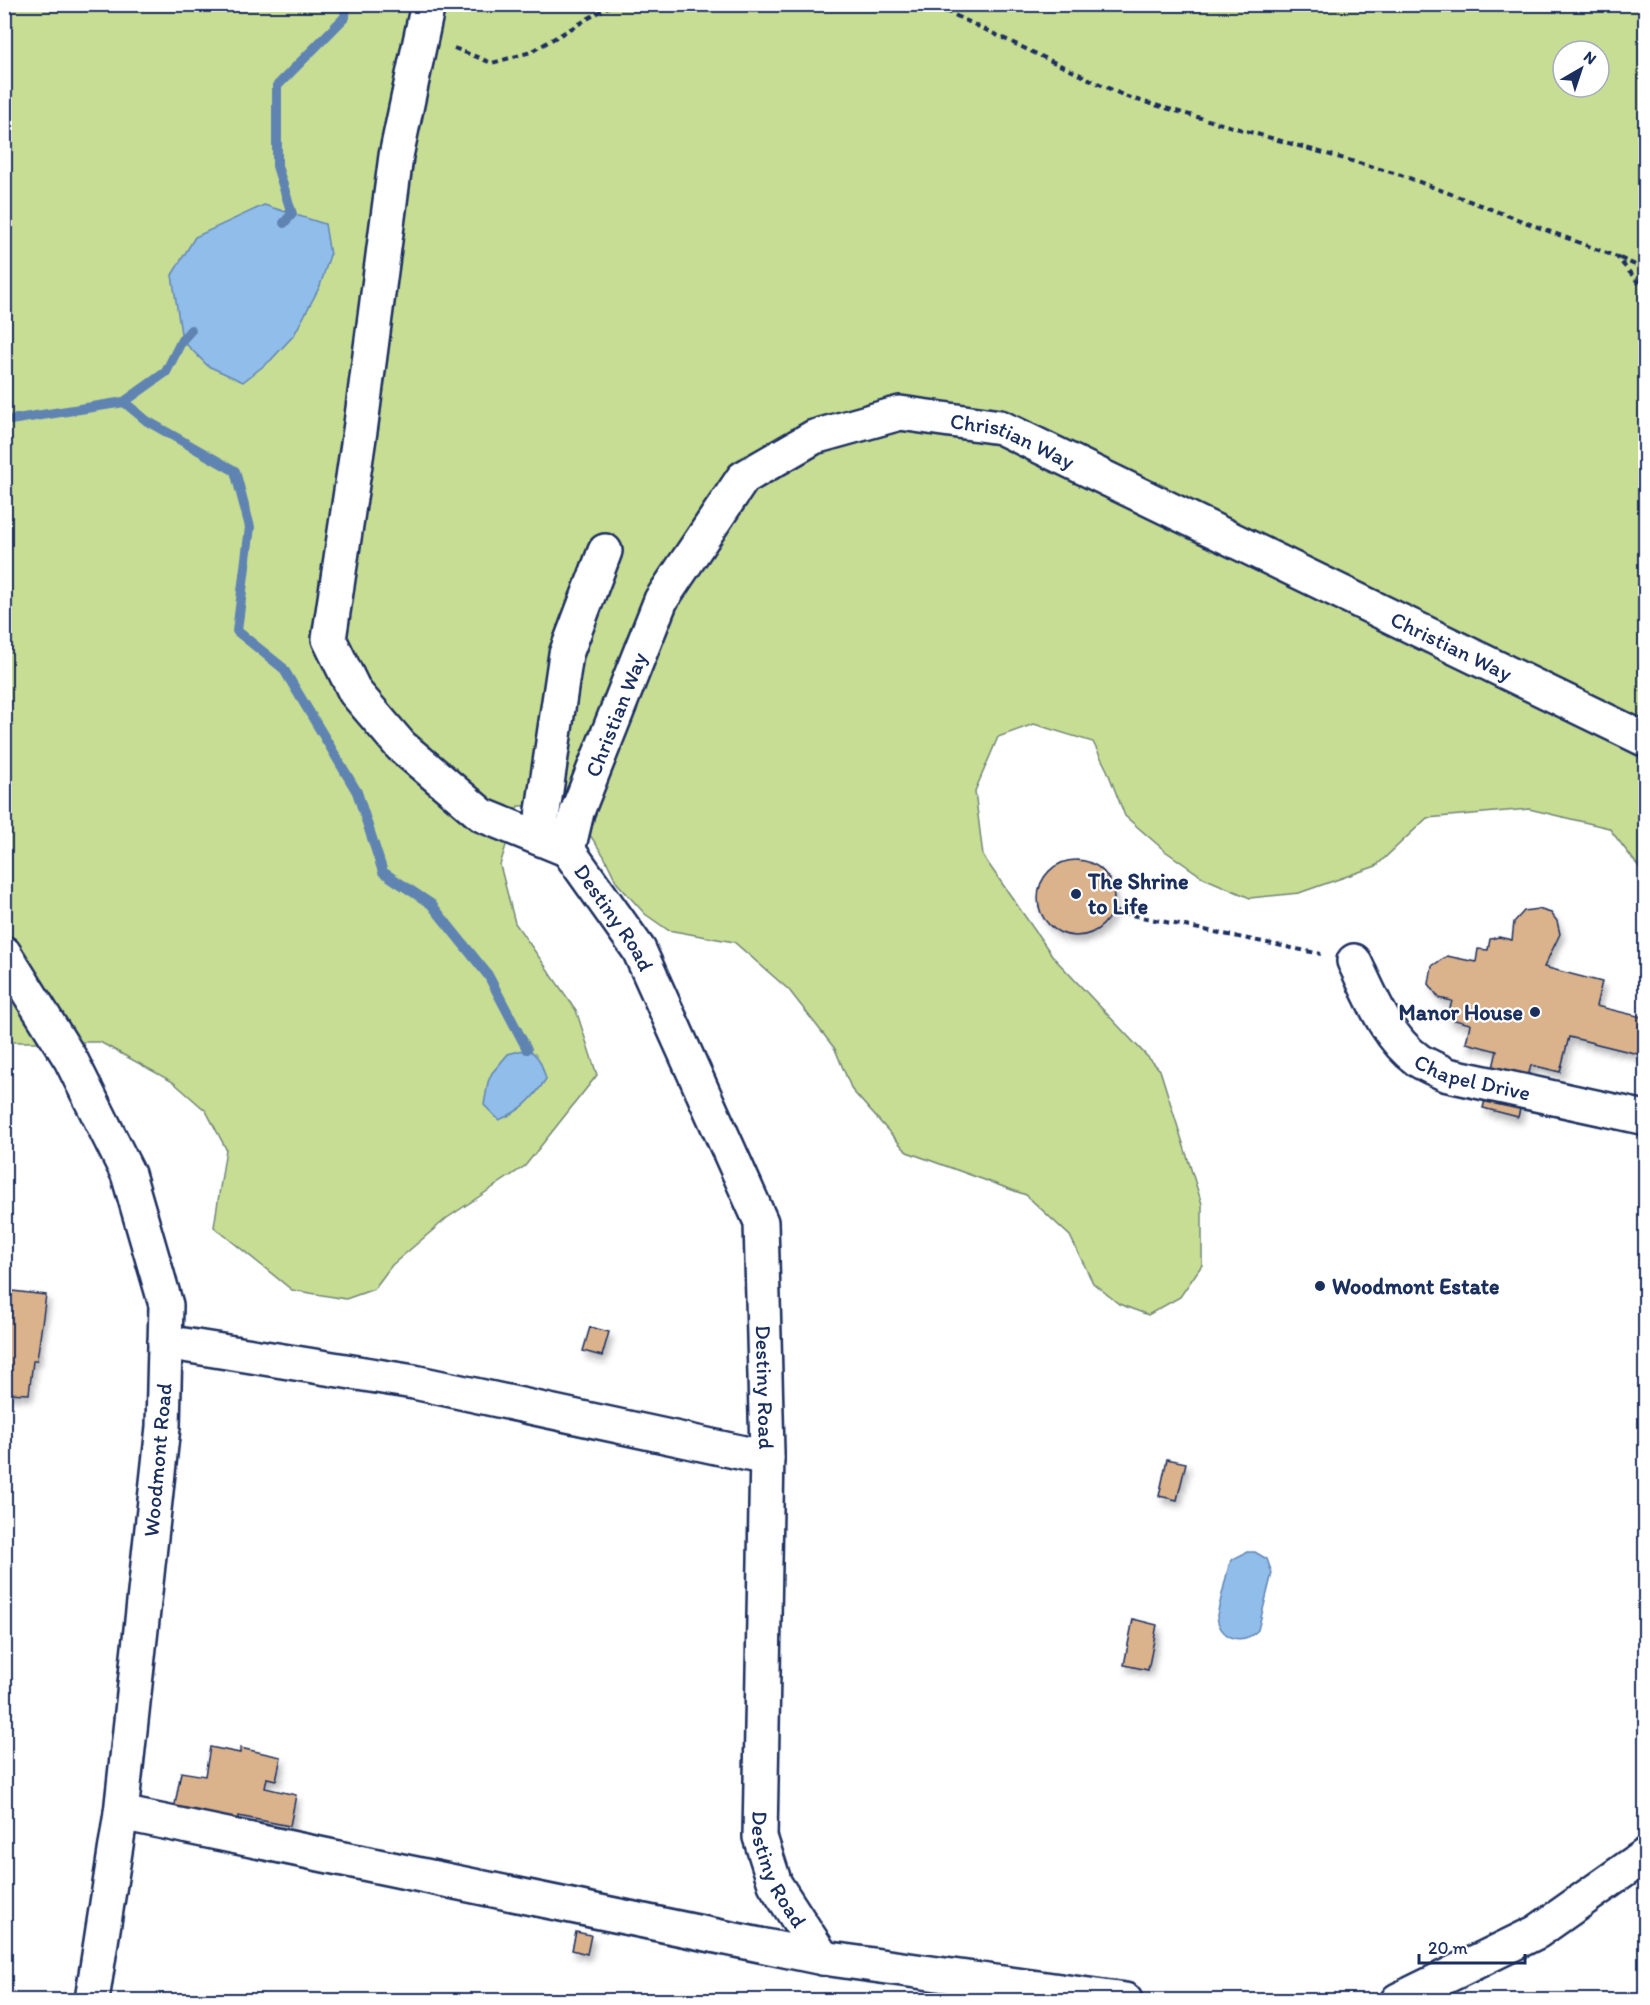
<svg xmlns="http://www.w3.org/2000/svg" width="1650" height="2005" viewBox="0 0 1650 2005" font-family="Itim,sans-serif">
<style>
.green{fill:#c7dd93;stroke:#718678;stroke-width:1.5;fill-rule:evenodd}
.water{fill:#90bdea;stroke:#6184b2;stroke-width:1.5}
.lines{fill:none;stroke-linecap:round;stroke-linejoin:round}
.stream{stroke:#6184b2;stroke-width:10}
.building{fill:#dab28b;stroke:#1b2f5e;stroke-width:1.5;filter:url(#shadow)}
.minor-casing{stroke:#1b2f5e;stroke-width:38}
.path{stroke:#1b2f5e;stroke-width:4;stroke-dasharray:6 4.5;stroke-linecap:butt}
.minor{stroke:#fff;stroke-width:33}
.poi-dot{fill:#1b2f5e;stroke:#fff;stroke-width:2}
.labels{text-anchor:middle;stroke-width:4.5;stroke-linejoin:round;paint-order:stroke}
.street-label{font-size:22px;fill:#1b2f5e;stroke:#fff}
.poi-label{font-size:22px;font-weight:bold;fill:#1b2f5e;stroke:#fff;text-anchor:start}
</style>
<defs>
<filter id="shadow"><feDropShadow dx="3.5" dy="6" stdDeviation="3" flood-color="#0004"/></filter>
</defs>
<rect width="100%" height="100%" fill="#fff"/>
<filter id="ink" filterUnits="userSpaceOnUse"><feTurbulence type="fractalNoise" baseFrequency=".0167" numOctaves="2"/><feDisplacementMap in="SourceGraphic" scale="12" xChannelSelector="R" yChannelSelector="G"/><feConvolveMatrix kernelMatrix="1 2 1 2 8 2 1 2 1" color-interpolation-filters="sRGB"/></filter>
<g filter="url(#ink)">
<path class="green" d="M 4,5 L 1645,5 L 1645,875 L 1609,828 L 1529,809 L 1427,818 L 1376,866 L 1299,893 L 1250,898 L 1204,878 L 1165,851 L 1125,816 L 1107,770 L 1093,742 L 1034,724 L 998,737 L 975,791 L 983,856 L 1054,958 L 1160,1070 L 1202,1204 L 1202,1265 L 1180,1297 L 1148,1315 L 1119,1304 L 1093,1283 L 1070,1236 L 1026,1195 L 907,1152 L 852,1090 L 835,1049 L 789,990 L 734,942 L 668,930 L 645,914 L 617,883 L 604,856 L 586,829 L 533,806 L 518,806 L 500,865 L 515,923 L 576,1010 L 597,1075 L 525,1166 L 447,1218 L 392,1265 L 374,1289 L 346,1299 L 292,1290 L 214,1227 L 226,1149 L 206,1111 L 173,1082 L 100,1042 L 5,1042 ZM 1563,51 L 1599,51 L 1599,87 L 1563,87 Z"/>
<path class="water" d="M 264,205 L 325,224 L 330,255 L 320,286 L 294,335 L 271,360 L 243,382 L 208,366 L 182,340 L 172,275 L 195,237 Z
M 527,1049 C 540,1055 542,1066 546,1079 C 533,1099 521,1111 499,1120 L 484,1105 L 488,1082 L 492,1073 L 508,1054 Z
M 1247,1552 L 1255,1552 L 1267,1559 L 1272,1573 L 1258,1630 C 1242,1647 1218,1638 1217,1615 L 1229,1565 L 1233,1559 Z"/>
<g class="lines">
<path class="stream" d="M 284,223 L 292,214 L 277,166 L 277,86 L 345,17 L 346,4
M 191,330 L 182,340 L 166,372 L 124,402 L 147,421 L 235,471 L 250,527 L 237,631 L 283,668 L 322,733 L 357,792 L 383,872 L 431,904 L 488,975 L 527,1049
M 4,421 L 124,402"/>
</g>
<path class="building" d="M1038 898a38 38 0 1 1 76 0a38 38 0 1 1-76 0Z
M 1538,909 L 1551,913 L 1557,921 L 1560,934 L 1544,967 L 1602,982 L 1596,1006 L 1646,1018 L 1646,1056 L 1569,1037 L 1560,1072 L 1531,1065 L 1518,1117 L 1483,1108 L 1497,1051 L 1466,1043 L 1470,1024 L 1447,1018 L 1452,1001 L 1439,998 L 1429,984 L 1432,966 L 1447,956 L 1476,962 L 1478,949 L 1488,950 L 1490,939 L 1499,937 L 1512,940 L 1514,922 L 1524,911 Z
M 4,1290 L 46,1295 L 37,1360 L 33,1361 L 29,1394 L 4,1393 Z
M 590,1327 L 609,1332 L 602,1356 L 583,1351 Z
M 1167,1459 L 1186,1463 L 1177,1500 L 1159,1496 Z
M 1133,1619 L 1157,1625 L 1148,1670 L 1124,1665 Z
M 210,1747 L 240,1753 L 240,1748 L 281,1757 L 276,1780 L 267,1778 L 265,1788 L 296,1795 L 290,1826 L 238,1816 L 237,1822 L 174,1810 L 181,1772 L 205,1776 Z
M 576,1932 L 591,1935 L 587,1954 L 572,1950 Z"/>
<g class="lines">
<g class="minor-casing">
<g id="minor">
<path d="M 428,4 L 396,156 L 361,424 L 329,639 L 355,692 L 401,746 L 482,815 L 568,850"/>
<path d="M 539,838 L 566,654 L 605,551"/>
<path id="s1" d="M 568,850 L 577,812 L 661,600 L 743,478 L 814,437 L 900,413 L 1000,427 L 1646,740"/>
<path id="s2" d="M 568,850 L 639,950 L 761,1222 L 767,1452 L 760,1837 L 775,1884 L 823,1958"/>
<path d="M 4,953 L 71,1060 L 128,1174 L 166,1305 L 163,1427 L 121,1813 L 92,2000"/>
<path id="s3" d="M 1354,961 C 1371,996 1386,1037 1418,1060 C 1427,1066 1438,1070 1448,1075 L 1646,1118"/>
<path d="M 165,1342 L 414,1382 L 767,1458"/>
<path d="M 121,1813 L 823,1958 L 1125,2000"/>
<path d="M 1398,2000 L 1537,1932 L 1646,1855"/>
</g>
</g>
<path class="path" d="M 904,4 L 946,11 L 1127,97 L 1401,175 L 1617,257 L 1646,292
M 454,48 L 492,63 L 531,52 L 613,4
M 1620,258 L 1646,270
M 1112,911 L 1321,954"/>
<use href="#minor" class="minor"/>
</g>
</g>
<g class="poi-dot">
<circle cx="1076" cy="894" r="6"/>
<circle cx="1535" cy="1012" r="6"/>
<circle cx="1320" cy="1286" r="6"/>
</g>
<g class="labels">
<g class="street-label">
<text dy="8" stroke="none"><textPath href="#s1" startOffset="702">Christian Way</textPath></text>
<text dy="8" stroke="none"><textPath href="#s1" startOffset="1188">Christian Way</textPath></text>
<text dy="8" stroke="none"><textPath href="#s1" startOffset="144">Christian Way</textPath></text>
<text dy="8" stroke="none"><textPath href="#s2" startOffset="82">Destiny Road</textPath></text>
<text dy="8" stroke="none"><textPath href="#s3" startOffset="177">Chapel Drive</textPath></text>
<text dy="8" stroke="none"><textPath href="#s2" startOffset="586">Destiny Road</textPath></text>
<text transform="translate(157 1460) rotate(-85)" y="8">Woodmont Road</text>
<text dy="8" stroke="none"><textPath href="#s2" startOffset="1072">Destiny Road</textPath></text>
</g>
<g class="poi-label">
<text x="1088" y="889">The Shrine<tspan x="1088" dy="25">to Life</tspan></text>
<text x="1523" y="1020" text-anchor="end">Manor House</text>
<text x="1332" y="1294">Woodmont Estate</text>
</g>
</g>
<rect width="1650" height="2005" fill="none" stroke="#fff" stroke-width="24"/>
<rect x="12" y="12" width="1626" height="1981" fill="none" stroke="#1b2f5e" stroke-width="2" filter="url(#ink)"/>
<g transform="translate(1581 69) rotate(39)"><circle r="28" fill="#ffffff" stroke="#a4acbf" stroke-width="1.5"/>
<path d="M0-4.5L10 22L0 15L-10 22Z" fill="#1b2f5e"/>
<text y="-9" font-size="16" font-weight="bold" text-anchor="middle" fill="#1b2f5e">N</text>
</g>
<path d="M1419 1954v9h106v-9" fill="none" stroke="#1b2f5e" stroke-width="3"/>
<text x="1428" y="1954" font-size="18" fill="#1b2f5e" stroke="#ffffff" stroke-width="4.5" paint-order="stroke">20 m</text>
</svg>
